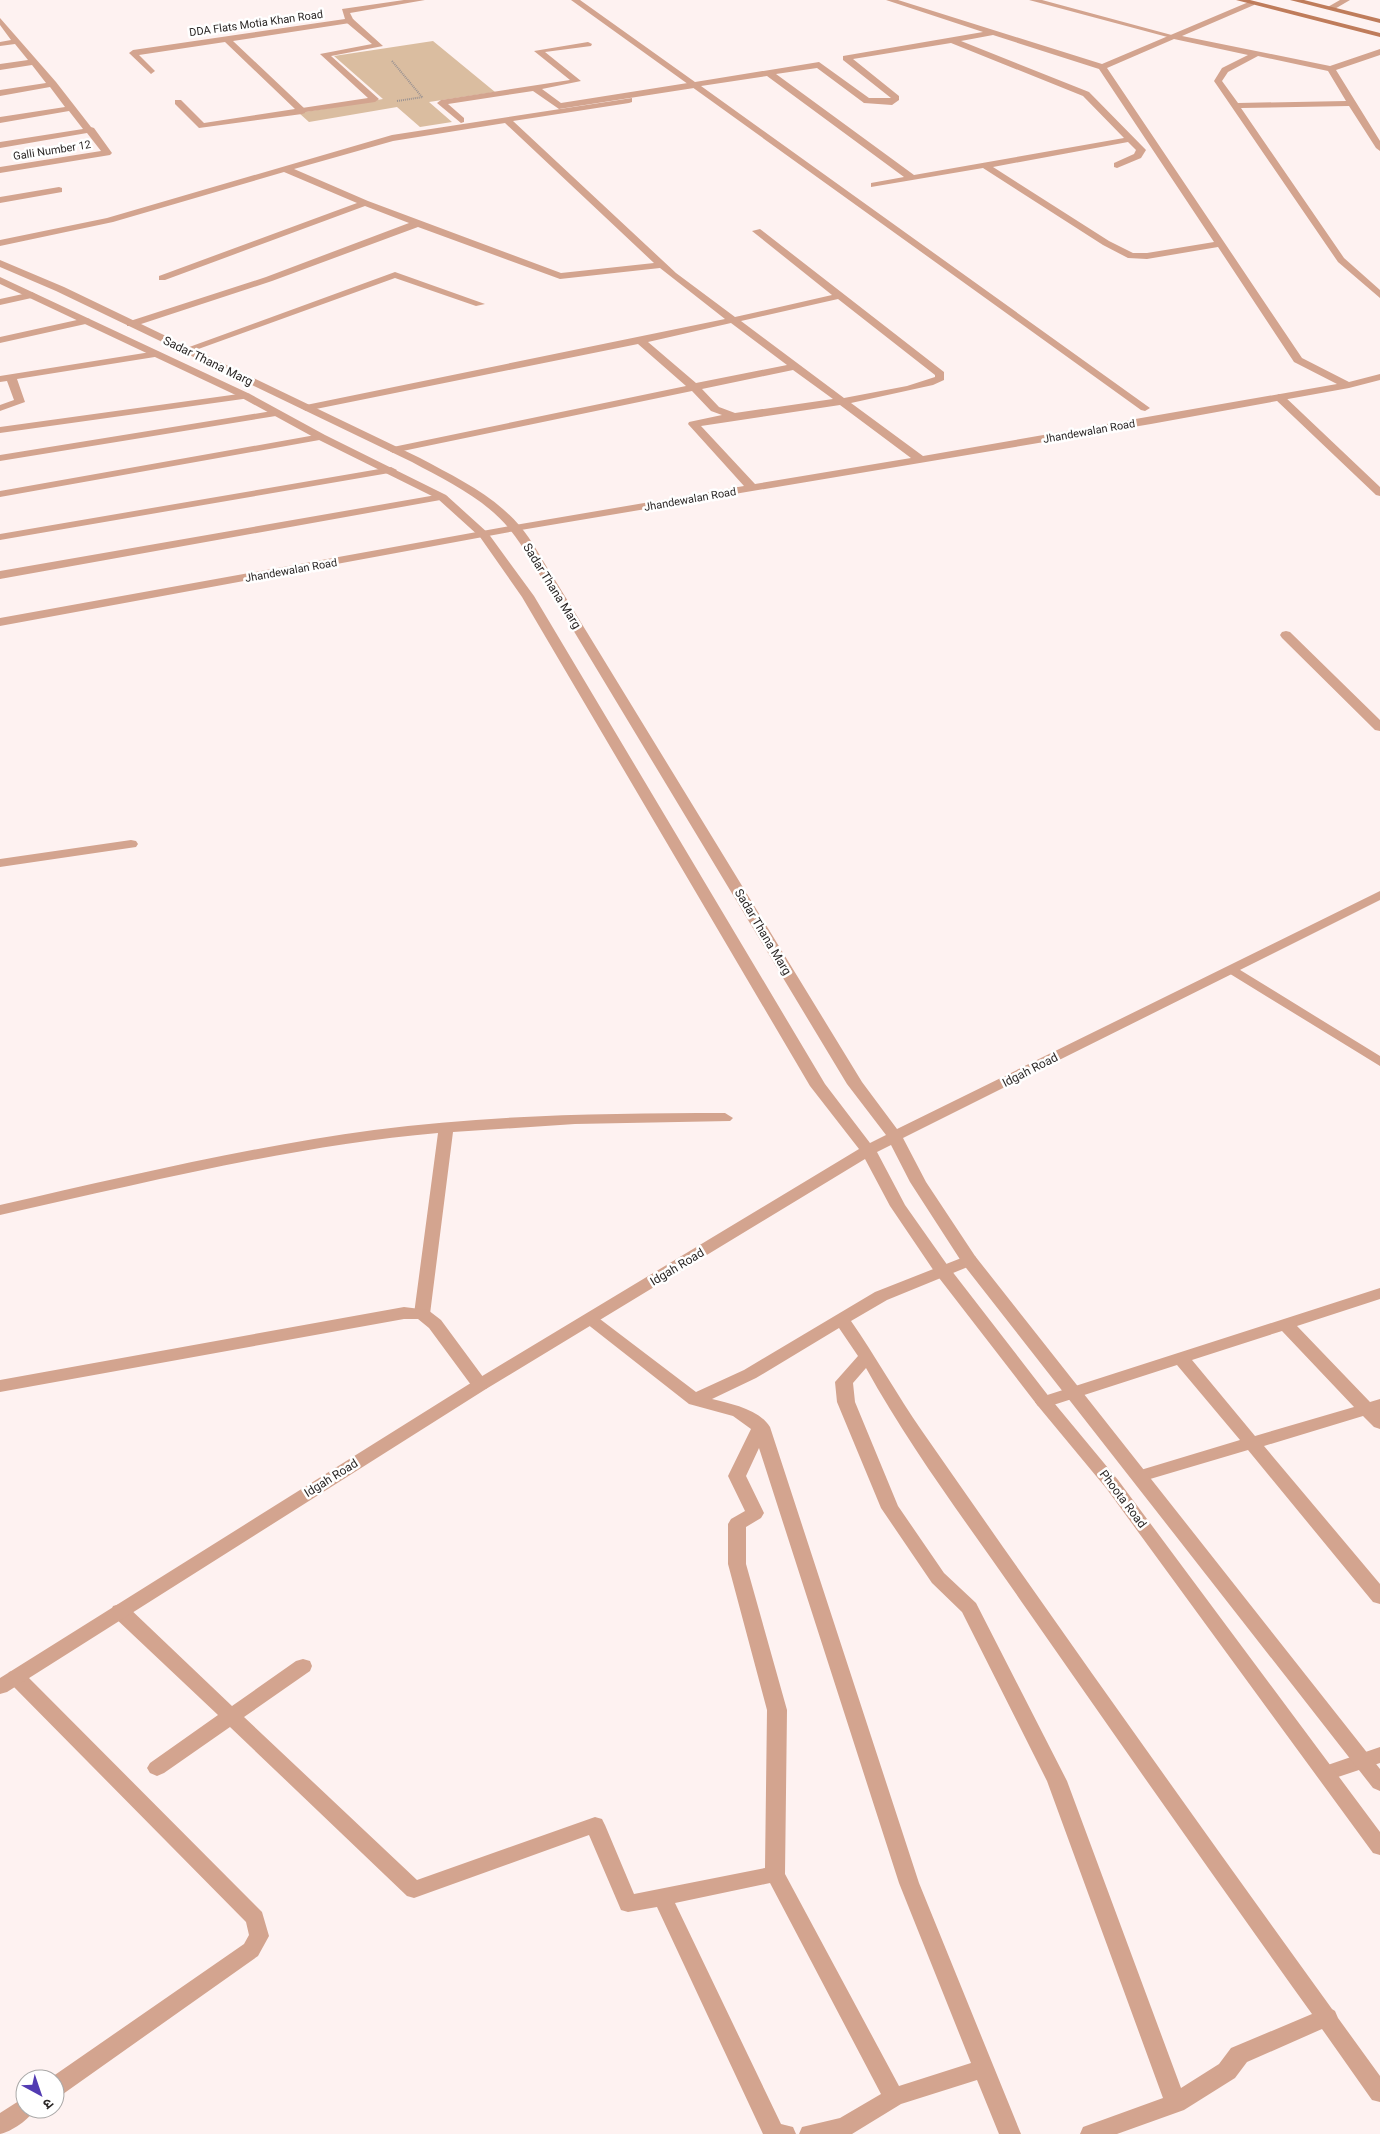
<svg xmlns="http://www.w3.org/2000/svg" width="1380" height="2134" viewBox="0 0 1380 2134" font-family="Roboto,'Noto Sans Devanagari',sans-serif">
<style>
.green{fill:#dabda0}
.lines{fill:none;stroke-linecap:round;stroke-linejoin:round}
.path{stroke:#9b9392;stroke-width:2;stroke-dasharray:1 1;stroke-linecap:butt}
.service{fill:#d3a48f;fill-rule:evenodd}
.pedestrian{fill:#d3a48f;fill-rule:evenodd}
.minor{fill:#d3a48f;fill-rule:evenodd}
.tertiary{fill:#d3a48f;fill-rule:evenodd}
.secondary{fill:#bf7c5b;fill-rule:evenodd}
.labels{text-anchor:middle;stroke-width:5;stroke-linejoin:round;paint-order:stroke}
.far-street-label{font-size:11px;fill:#2b2726;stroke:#fff}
.street-label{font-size:12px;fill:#2b2726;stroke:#fff}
</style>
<rect width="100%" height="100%" fill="#fef2f1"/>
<path class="green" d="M 433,41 L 495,92 L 429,102 L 452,122 L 420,127 L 397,107 L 309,122 L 299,113 L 383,99 L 334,56 Z"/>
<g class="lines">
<path class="path" d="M 392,61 L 422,97
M 397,101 L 423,97"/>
<path class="service" d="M 1029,0 L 1042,0 L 1179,37 L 1175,39 Z
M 1279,394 L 1283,395 L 1380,487 L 1380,496 L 1376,495 L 1275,399 L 1274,397 Z
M 725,1113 L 733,1118 L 730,1121 L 575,1124 L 453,1132 L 430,1314 L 428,1318 L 416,1318 L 414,1314 L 438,1133 C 290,1146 145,1183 0,1215 L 0,1205 C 124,1177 248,1147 374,1130 C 490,1115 608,1113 725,1113 Z"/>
<path class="pedestrian" d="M 347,19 L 353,19 L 383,46 L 331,56 L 379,99 L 375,102 L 299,113 L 299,109 L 302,108 L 368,98 L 320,54 L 372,44 L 347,23 Z
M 588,42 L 592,44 L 591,46 L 545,52 L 581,81 L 542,89 L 561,103 L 694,82 L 698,85 L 694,88 L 559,109 L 533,91 L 448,104 L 464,118 L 464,122 L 461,123 L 437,103 L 441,100 L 570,80 L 534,51 Z"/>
<path class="minor" d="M 404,0 L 425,0 L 350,13 L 354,21 L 350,23 L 233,41 L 305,109 L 305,113 L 302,114 L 199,128 L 175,104 L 175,100 L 181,100 L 204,123 L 295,109 L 225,42 L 139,55 L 155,71 L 151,74 L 129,53 L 133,50 L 345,19 L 342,9 Z
M 571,0 L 580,0 L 695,82 L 819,62 L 869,98 L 891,98 L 843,60 L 843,56 L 983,32 L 886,0 L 898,0 L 1102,64 L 1251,1 L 1255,3 L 1254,5 L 1182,36 L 1330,66 L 1380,49 L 1380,55 L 1336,70 L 1380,141 L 1380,151 L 1376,148 L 1349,106 L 1241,108 L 1344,258 L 1380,290 L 1380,298 L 1338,262 L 1214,81 L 1222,68 L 1248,55 L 1174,39 L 1107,68 L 1302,358 L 1349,382 L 1380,374 L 1380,380 L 1349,388 L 1151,424 L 515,531 L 0,626 L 0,618 L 515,525 L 744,486 L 688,424 L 689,422 L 722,415 L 711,411 L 692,391 L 393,453 L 388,450 L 393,447 L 686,386 L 638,344 L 306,411 L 301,408 L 306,405 L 725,319 L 660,268 L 560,279 L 418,227 L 272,281 L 135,326 L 127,326 L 127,322 L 266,277 L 409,223 L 365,206 L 165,280 L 159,280 L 159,276 L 357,203 L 284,172 L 113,222 L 0,246 L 0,240 L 107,218 L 392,135 L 632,98 L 632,102 L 629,103 L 513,121 L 676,273 L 735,317 L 832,295 L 752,231 L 760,229 L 944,372 L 944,380 L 933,385 L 851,403 L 923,456 L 1337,384 L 1294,362 L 1218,247 L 1147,259 L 1128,258 L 1103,245 L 983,168 L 871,187 L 871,183 L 904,177 L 767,76 L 701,86 L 1150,408 L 1145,411 L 1141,410 ZM 993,35 L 1099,69 L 1214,242 L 1147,253 L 1133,253 L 1109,241 L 993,167 L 1128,142 L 1136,150 L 1134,154 L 1114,163 L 1114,167 L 1117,168 L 1141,158 L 1146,150 L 1089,92 L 961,41 ZM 951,43 L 1083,96 L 1124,138 L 914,175 L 776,74 L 817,68 L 864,103 L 892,105 L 899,100 L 899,96 L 853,59 ZM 1258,56 L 1328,71 L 1346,101 L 1238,103 L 1222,81 L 1228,72 ZM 505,123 L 654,263 L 561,273 L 368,201 L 294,169 L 393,141 ZM 838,299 L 935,375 L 935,377 L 907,386 L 844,398 L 741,321 ZM 731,323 L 787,365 L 696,383 L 648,342 ZM 793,370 L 833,399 L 735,413 L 719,407 L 702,389 ZM 840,405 L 911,458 L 755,484 L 701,426 Z
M 1340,0 L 1350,0 L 1333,10 L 1326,8 Z
M 0,18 L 56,82 L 91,127 L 94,128 L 112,153 L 110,155 L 0,173 L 0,167 L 101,151 L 87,133 L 0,148 L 0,142 L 83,129 L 69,111 L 0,123 L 0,117 L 65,107 L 50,87 L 0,96 L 0,90 L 46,83 L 32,65 L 0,70 L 0,64 L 28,60 L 15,44 L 0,46 L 0,42 L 11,40 L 0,25 Z
M 59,187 L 62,188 L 62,192 L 0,203 L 0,197 Z
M 395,272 L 485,304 L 476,306 L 395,278 L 190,352 L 182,352 L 181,350 Z
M 32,292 L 37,295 L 36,297 L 0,305 L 0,299 Z
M 86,318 L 90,319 L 90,323 L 0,343 L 0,337 Z
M 157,351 L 162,354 L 161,356 L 17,379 L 25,402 L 0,411 L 0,405 L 14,400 L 7,381 L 0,382 L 0,376 Z
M 246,393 L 250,394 L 250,398 L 0,433 L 0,427 Z
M 278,410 L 283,413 L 282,415 L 0,461 L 0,455 Z
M 321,434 L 326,437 L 325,439 L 0,497 L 0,491 Z
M 391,467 L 397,470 L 395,472 L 0,540 L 0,534 Z
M 442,494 L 448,497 L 446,499 L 0,579 L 0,571 Z
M 1286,631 L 1290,632 L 1380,720 L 1380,731 L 1375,730 L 1282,638 L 1280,635 L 1282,632 Z
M 131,840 L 136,841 L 138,844 L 136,847 L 0,867 L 0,859 Z
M 1232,965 L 1380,1056 L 1380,1066 L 1227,972 L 1225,969 Z
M 969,1255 L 975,1256 L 977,1260 L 975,1264 L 887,1300 L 851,1321 C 876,1357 897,1395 922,1431 C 1057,1625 1194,1818 1332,2009 L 1335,2011 L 1338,2018 L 1380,2076 L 1380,2102 L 1372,2100 L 1322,2029 L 1247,2062 L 1235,2078 L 1184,2110 L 1117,2134 L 1080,2134 L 1083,2127 L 1163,2098 L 1047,1781 L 962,1612 L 932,1583 L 881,1508 L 837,1402 L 835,1382 L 858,1356 L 839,1328 L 756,1378 L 712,1399 C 731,1404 759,1409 770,1427 L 919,1883 L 1021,2134 L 999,2134 L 977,2080 L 901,2104 L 852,2134 L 799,2134 L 802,2127 L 840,2118 L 881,2094 L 770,1883 L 675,1903 L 781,2124 L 793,2127 L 796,2134 L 763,2134 L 657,1907 L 628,1912 L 621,1910 L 589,1835 L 414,1898 L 407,1896 L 230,1727 L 164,1773 L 157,1776 L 150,1773 L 147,1768 L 150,1763 L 218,1715 L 113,1616 L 111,1611 L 113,1606 L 120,1604 L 127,1606 L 232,1706 L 296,1661 L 303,1659 L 310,1661 L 312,1666 L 310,1671 L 244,1717 L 417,1880 L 595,1817 L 602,1819 L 605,1825 L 634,1894 L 765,1868 L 767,1710 L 728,1564 L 728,1524 L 731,1519 L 745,1511 L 728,1476 L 751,1429 L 733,1416 L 689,1404 L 582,1320 L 584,1316 L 596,1316 L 696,1392 L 744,1370 L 875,1292 ZM 866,1368 C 913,1453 973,1531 1028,1611 C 1122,1746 1216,1880 1312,2014 L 1231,2048 L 1219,2064 L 1181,2088 L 1067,1781 L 976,1603 L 944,1573 L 898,1506 L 855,1402 L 853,1383 ZM 759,1448 L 899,1883 L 971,2063 L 899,2086 L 785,1874 L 787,1710 L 746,1564 L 746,1527 L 761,1518 L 764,1513 L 746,1476 Z
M 1380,1288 L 1380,1299 L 1297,1326 L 1370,1402 L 1380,1399 L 1380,1429 L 1374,1427 L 1363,1416 L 1264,1446 L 1380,1584 L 1380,1604 L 1373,1602 L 1248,1450 L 1140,1482 L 1134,1480 L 1131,1476 L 1134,1472 L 1240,1440 L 1177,1365 L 1044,1408 L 1038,1406 L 1035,1402 L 1038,1398 ZM 1282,1331 L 1354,1407 L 1255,1436 L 1192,1360 Z
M 404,1307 L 428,1310 L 441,1320 L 486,1381 L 489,1385 L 486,1389 L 474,1389 L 429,1328 L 418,1319 L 404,1319 L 0,1392 L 0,1380 Z
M 16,1670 L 23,1672 L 262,1912 L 269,1936 L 258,1956 L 63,2094 L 55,2096 L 55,2079 L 49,2079 L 244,1944 L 249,1935 L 246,1922 L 9,1682 L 7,1677 L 9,1672 Z
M 1380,1747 L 1380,1763 L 1326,1781 L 1319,1778 L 1316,1773 L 1319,1768 Z
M 25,2097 L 25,2109 L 35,2109 C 30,2119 11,2132 0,2134 L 0,2113 Z"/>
<path class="tertiary" d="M 0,260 L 64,287 L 420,458 C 455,477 492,494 519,525 C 533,541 543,562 555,580 L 862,1082 L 897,1129 L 1380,891 L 1380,900 L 903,1138 L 926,1182 L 975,1256 L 1380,1769 L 1380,1791 L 1373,1788 L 963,1264 L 910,1182 L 891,1145 L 877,1152 L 905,1205 L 948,1266 L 1050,1398 L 1118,1480 L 1380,1832 L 1380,1855 L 1373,1853 L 1106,1488 L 1038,1406 L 936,1274 L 890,1206 L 865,1159 L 486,1389 L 7,1692 L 0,1694 L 0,1678 L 474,1381 L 859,1149 L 810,1086 L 522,597 L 480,537 L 438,499 L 317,439 L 242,398 L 0,284 L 0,277 L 250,394 L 325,435 L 446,495 L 488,533 L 534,596 L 825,1084 L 870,1143 L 886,1135 L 847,1084 L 543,580 C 533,564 523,546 511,531 C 486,499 447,481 412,462 L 56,291 L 0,267 Z"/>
<path class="secondary" d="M 1236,0 L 1250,0 L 1380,33 L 1380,37 Z
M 1290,0 L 1304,0 L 1380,19 L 1380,23 Z"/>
</g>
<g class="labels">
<g class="far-street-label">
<text transform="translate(256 23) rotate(-8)" y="4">DDA Flats Motia Khan Road</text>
<text transform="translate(52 150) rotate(-9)" y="4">Galli Number 12</text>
<text transform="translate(1089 431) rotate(-10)" y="4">Jhandewalan Road</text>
<text transform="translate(690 499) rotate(-10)" y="4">Jhandewalan Road</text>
<text transform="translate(291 570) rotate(-10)" y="4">Jhandewalan Road</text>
</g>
<g class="street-label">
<text transform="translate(208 361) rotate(26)" y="4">Sadar Thana Marg</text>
<text transform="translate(552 586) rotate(58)" y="4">Sadar Thana Marg</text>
<text transform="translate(763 932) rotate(59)" y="4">Sadar Thana Marg</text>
<text transform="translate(1030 1070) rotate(-27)" y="4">Idgah Road</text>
<text transform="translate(677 1267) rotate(-31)" y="4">Idgah Road</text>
<text transform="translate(331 1478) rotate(-32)" y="4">Idgah Road</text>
<text transform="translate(1123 1499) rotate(53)" y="4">Phoota Road</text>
</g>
</g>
<g transform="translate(40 2094) rotate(140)"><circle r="24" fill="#ffffff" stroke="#aaa9a8"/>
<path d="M0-4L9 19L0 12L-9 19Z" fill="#523bb2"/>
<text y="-8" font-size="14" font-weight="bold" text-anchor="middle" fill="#2b2726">उ</text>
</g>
</svg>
